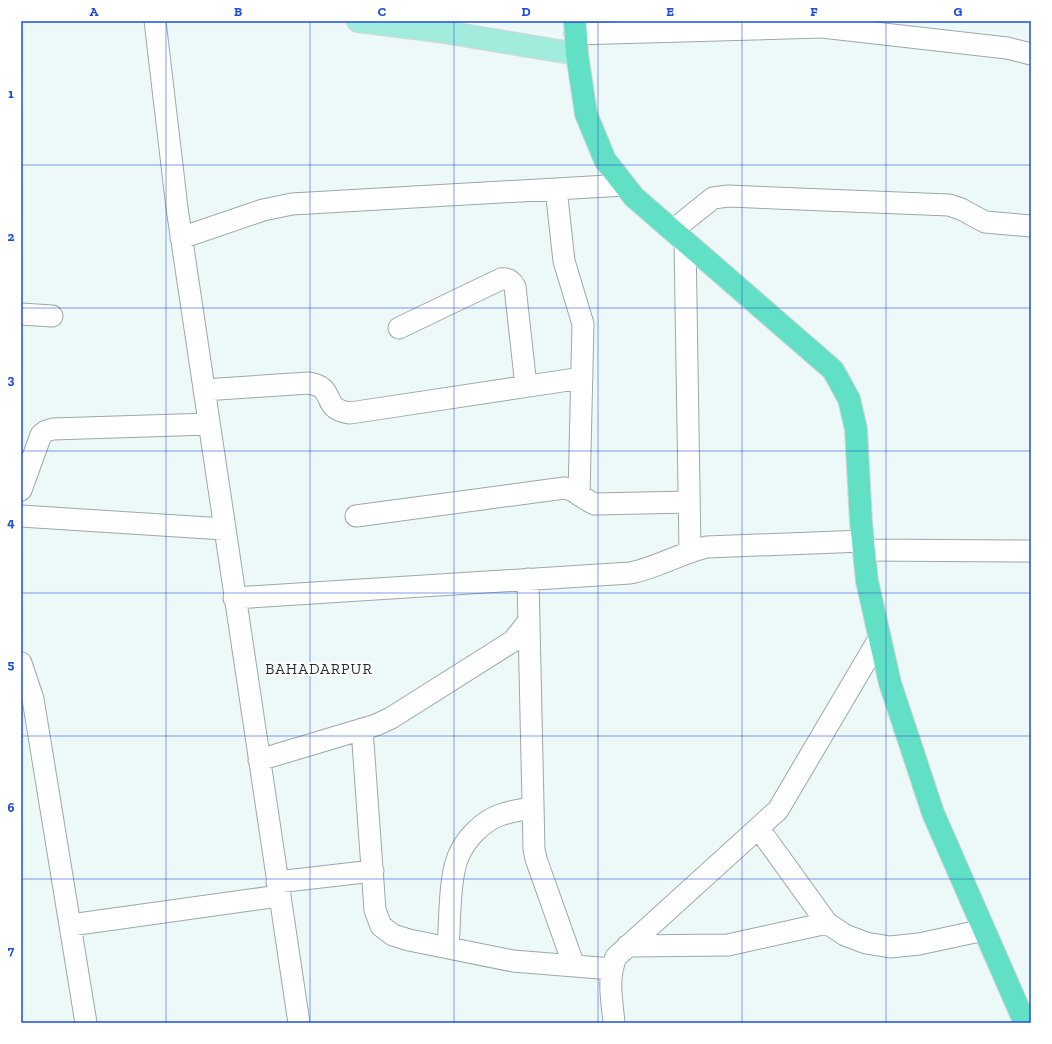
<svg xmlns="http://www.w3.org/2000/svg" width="1052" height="1044" viewBox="0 0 1052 1044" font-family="'Zilla Slab',serif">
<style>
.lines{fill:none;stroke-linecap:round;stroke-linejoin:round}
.minor-casing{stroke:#9ca7a8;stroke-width:23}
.major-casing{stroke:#d5d6d6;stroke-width:24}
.highway-casing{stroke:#d5d6d6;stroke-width:24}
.minor{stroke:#fff;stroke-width:21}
.major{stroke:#a1ecdd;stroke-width:22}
.highway{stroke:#62e0c6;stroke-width:22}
.grid{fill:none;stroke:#1d4ed8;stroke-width:1;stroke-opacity:0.55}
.labels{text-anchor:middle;stroke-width:4;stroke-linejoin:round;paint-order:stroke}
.quarter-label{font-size:15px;letter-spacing:1px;fill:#262f2f;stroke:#fff}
.neatline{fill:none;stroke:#1d4ed8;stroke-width:1.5}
.grid-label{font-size:13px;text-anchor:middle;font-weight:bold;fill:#1d4ed8}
</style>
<rect width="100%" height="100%" fill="#edf9f9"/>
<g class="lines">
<g class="minor-casing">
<path id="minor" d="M 155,21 L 177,208 L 299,1023
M 575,34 L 822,27 L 1007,48 L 1031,54
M 556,189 L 564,261 L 583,324 L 579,495
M 673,230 L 713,198 L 728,196 L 949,205 L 961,209 L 985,222 L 1031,226
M 181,238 L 263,210 L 292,204 L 625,185
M 685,241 L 690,551
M 21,314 L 52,316
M 399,328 L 501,279 C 509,278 512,281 515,287 L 526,386
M 204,390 L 308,383 C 338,387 319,409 350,413 L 582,378
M 21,490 L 41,435 L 46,431 L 53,429 L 209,424
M 21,516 L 224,529
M 356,516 L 564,488 C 576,489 583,500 595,504 L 689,502
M 864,550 L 1031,551
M 528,579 L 534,849 L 536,859 L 574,966
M 234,598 L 630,573 C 657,568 680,553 707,547 L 863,541
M 21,663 L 33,699 L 86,1023
M 362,729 L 375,910 L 381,926 L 393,935 L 409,940 L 513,961 L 612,969
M 259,760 L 376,725 L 391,718 L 513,641 L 528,622
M 759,829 L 827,923 L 845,935 L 866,943 L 890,947 L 919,944 L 984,930
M 277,882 L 373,871
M 71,925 L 279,896
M 627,946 L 728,945 L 827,923
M 448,948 C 450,923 449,879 458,857 C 465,839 483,821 500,815 C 511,811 523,810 533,807
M 614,1023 C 612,1000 607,979 616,957 L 778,810 L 880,637"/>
</g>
<g class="major-casing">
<path id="major" d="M 358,21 L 438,31 L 577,54"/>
</g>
<g class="highway-casing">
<path id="highway" d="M 575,21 L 577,54 L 586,114 L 605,160 L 634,197 L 833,370 L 849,399 L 856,429 L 861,522 L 867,581 L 890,683 L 933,813 L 1025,1023"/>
</g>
<use href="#minor" class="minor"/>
<use href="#major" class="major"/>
<use href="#highway" class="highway"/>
</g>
<path class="grid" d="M 166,21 L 166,1023M 310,21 L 310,1023M 454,21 L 454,1023M 598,21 L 598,1023M 742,21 L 742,1023M 886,21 L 886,1023M 21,165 L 1031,165M 21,308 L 1031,308M 21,451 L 1031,451M 21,593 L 1031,593M 21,736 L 1031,736M 21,879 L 1031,879"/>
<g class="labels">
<g class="quarter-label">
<text x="319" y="674">BAHADARPUR</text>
</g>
</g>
<rect width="1052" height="1044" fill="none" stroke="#ffffff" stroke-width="44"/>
<rect x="22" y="22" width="1008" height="1000" class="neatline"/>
<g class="grid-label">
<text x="94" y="16">A</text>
<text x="238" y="16">B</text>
<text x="382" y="16">C</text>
<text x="526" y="16">D</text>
<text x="670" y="16">E</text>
<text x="814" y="16">F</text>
<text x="958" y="16">G</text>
<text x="11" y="98">1</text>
<text x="11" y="241">2</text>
<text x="11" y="384">3</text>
<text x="11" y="527">4</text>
<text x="11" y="669">5</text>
<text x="11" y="812">6</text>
<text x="11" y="955">7</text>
</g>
</svg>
